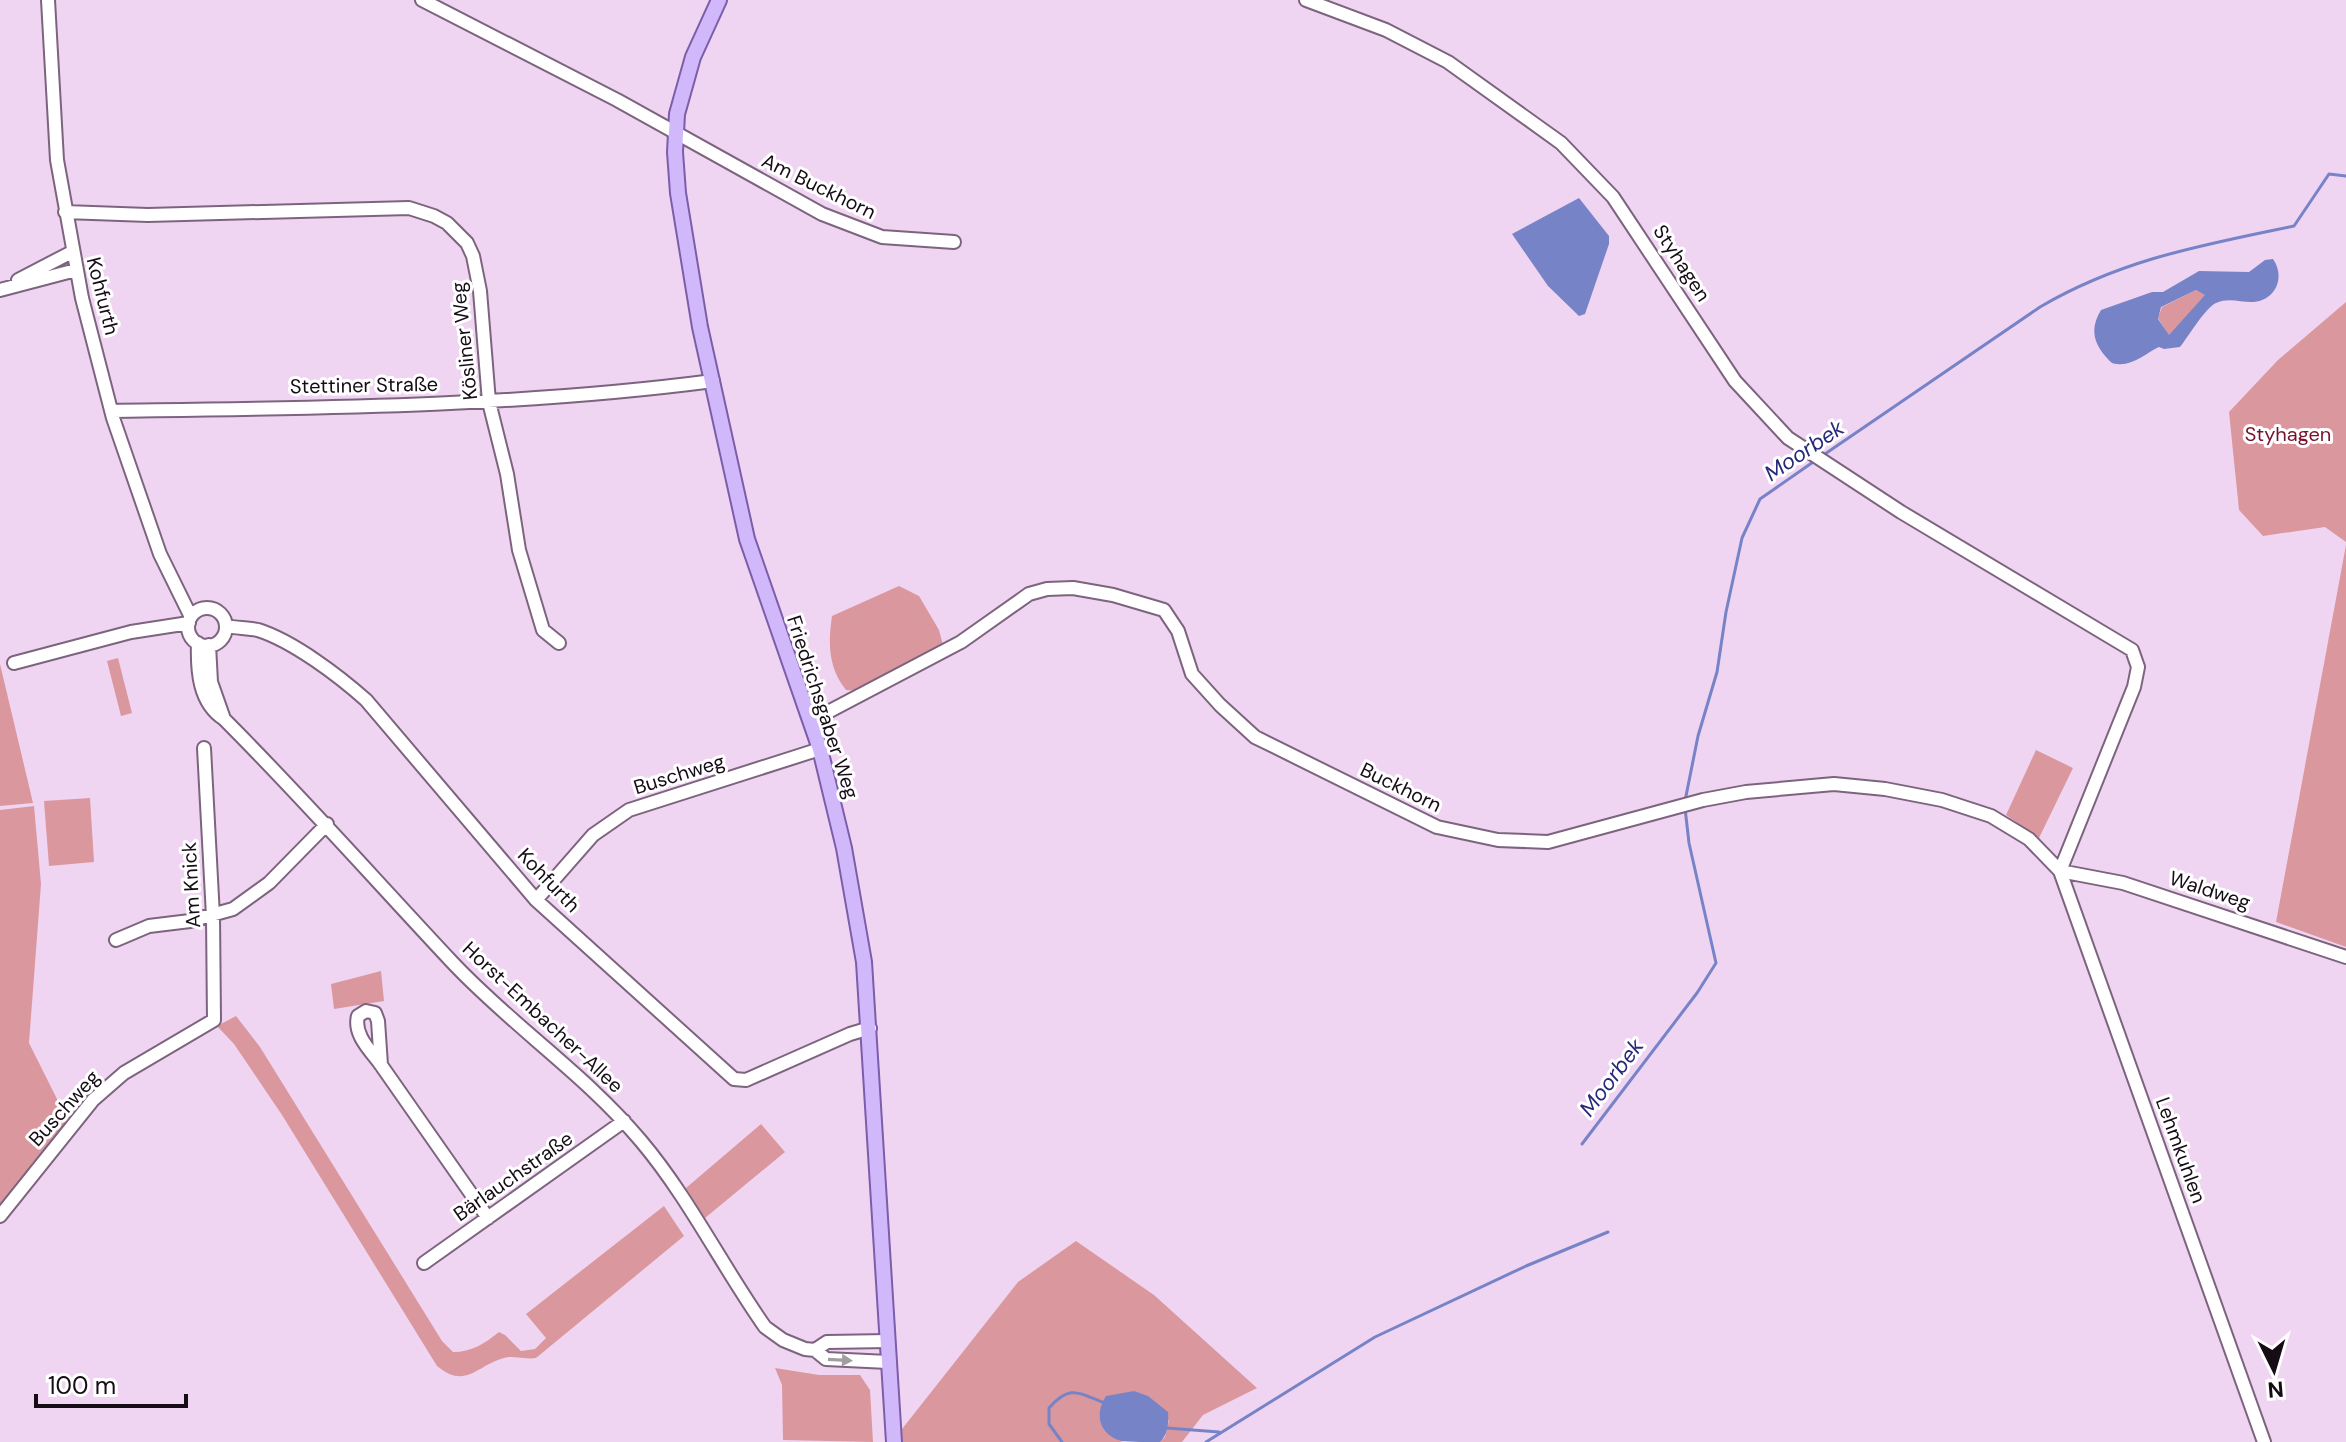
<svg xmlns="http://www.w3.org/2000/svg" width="2346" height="1442" viewBox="0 0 2346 1442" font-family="'DM Sans',sans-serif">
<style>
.green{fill:#da989e}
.water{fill:#7783c7;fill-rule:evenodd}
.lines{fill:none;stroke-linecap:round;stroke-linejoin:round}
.stream{stroke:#7783c7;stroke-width:3}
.minor-casing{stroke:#7c647e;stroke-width:16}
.major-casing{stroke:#7c5da9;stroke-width:18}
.minor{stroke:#fff;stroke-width:12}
.major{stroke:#d1b8fb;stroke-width:14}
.oneway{fill:#a19ea1}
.labels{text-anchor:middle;stroke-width:6;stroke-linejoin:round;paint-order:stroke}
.street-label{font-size:20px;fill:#150c15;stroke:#fff}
.park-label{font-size:20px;fill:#77122c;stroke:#fff}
.water-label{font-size:22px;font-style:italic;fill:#27297a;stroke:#fff}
</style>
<rect width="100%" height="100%" fill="#f0d5f2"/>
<path class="green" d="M 2196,290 L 2206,295 L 2169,336 L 2158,318 L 2162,307 Z
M 2346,302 L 2346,542 L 2325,527 L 2263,536 L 2239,510 L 2229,412 L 2278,360 Z
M 2346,545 L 2346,947 L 2276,922 Z
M 899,586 L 919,596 L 939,630 L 943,645 L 858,691 L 846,690 C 828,668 828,643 832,616 Z
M 118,658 L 132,713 L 121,716 L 107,661 Z
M 0,664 L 33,803 L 0,806 Z
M 2036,750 L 2073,768 L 2039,838 L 2006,815 Z
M 90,798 L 94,862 L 49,866 L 44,801 Z
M 34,806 L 41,884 L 29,1043 L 68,1121 L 0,1207 L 0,810 Z
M 381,971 L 384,1001 L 334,1009 L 331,984 Z
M 236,1016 L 260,1047 L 442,1341 L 453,1352 C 472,1352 484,1344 499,1332 L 505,1335 L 521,1351 L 535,1349 L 546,1338 L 526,1314 L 664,1206 L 684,1236 L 536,1358 C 526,1360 513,1355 504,1358 C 477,1365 466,1390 437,1366 L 282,1115 L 234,1044 L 217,1026 Z
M 761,1124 L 785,1152 L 705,1218 L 686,1188 Z
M 1076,1241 L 1154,1295 L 1257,1388 L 1203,1415 L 1182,1442 L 1160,1442 L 1165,1437 L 1169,1420 L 1111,1436 L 1123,1442 L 902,1442 L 902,1429 L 1018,1282 Z
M 775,1368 L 819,1375 L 860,1375 L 870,1390 L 873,1442 L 783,1440 L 782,1385 Z"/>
<path class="water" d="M 1579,198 L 1609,236 L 1609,244 L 1585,314 L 1579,316 L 1548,286 L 1512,234 Z
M 2273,259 C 2285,276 2277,299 2254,302 C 2242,303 2229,297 2216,303 C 2206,307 2188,337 2180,347 L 2164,349 L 2159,347 C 2146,353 2133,366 2117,364 C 2111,364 2110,361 2106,357 C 2093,342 2090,328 2101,310 L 2152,292 L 2163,292 L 2199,271 L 2249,272 L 2265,260 ZM 2196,290 L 2205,295 L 2169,335 L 2158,319 L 2161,307 Z
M 1134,1391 L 1148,1396 L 1168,1412 C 1169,1422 1168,1435 1160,1442 C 1148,1442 1132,1442 1121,1441 C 1099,1434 1094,1414 1106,1396 Z"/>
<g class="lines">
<path class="stream" d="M 1822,456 L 2040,307 C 2122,259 2203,245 2294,226 L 2329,174 L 2346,176
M 1685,801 L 1698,736 L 1717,672 L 1726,612 L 1742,538 L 1760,499 L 1816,460
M 1582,1144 L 1697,993 L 1716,963 L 1689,843 L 1685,808
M 1167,1428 L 1219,1432
M 1062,1442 L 1049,1424 L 1049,1408 C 1069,1385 1077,1392 1102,1402
M 1206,1442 L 1375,1337 L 1526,1266 L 1608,1232"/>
<g class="minor-casing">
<path id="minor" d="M 48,0 L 57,160 L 82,298 L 113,418 L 160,554 L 191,617
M 422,0 L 617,100 L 822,214 L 882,237 L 954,242
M 1306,0 L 1386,30 L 1448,62 L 1561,143 L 1613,197 L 1735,381 L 1788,438 L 1901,512 L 2132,650 L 2138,667 L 2134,687 L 2060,871
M 65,212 L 148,215 L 409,208 L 434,216 L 447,223 L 467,243 L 473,256 L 480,291 L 489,402 L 507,474 L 519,550 L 543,630 L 559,643
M 18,280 L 72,252
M 0,290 L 76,270
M 111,411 C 312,408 514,407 713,381
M188 627a19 19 0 1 1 38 0a19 19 0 1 1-38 0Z
M 226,626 C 236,628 248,628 258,630 C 293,641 339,676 366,700 L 536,900 L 734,1079 L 746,1080 L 850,1034 L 870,1028
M 198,643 C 197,671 199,703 224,719 C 303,798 376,881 452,962 C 512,1026 585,1074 641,1141 C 689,1198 722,1266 765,1327 L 783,1340 L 805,1349 L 815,1350 L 826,1359 L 888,1362
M 209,645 L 211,682 L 224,719
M 14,663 L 131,632 L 189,623
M 809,718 L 826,713 L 961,642 L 1029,594 L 1047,589 L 1073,588 L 1113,595 L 1164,610 L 1178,631 L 1192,674 L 1220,705 L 1255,737 L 1437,827 L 1498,840 L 1548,842 L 1703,800 L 1746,792 L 1834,784 L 1885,789 L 1942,800 L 1991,816 L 2029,839 L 2060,871 L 2264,1442
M 2060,871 L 2123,883 L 2346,957
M 536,900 L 593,835 L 629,810 L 820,749
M 116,940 L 149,926 L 190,921 L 233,909 L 269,883 L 327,824
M 381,1065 C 371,1051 353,1035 358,1016 L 366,1011 L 375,1013 L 378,1021 L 381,1065 L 488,1218
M 0,1216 L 93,1100 L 124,1073 L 214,1020 L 213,916 L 204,748
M 424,1263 L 624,1121
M 815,1350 L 827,1342 L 888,1341"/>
</g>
<g class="major-casing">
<path id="major" d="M 719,0 L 693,57 L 677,114 L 675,152 L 678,193 L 700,327 L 747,539 L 820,749 L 844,848 L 864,962 L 894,1442"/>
</g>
<use href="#minor" class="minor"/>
<use href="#major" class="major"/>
</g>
<defs><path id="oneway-solid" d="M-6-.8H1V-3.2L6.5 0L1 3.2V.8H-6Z" transform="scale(2)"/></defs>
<use class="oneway" href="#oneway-solid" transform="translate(840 1360) rotate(3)"/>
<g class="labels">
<g class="street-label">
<text transform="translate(819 186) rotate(26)" y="7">Am Buckhorn</text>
<text transform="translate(1682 263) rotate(57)" y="7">Styhagen</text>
<text transform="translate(103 296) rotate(76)" y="7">Kohfurth</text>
<text transform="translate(464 341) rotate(-96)" y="7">Kösliner Weg</text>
<text transform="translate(364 385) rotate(-1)" y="7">Stettiner Straße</text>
<text transform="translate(823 707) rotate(72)" y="7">Friedrichsgaber Weg</text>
<text transform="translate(679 774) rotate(-17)" y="7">Buschweg</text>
<text transform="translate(1401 787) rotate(26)" y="7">Buckhorn</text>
<text transform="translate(549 880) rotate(46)" y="7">Kohfurth</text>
<text transform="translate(191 885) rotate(-93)" y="7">Am Knick</text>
<text transform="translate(2210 890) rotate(18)" y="7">Waldweg</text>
<text transform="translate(543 1017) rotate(43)" y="7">Horst-Embacher-Allee</text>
<text transform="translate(64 1108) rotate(-48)" y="7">Buschweg</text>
<text transform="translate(2181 1150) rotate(70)" y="7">Lehmkuhlen</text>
<text transform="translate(513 1176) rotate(-35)" y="7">Bärlauchstraße</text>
</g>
<g class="park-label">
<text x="2288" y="441">Styhagen</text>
</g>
<g class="water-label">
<text transform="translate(1804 450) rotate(-34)" y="8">Moorbek</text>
<text transform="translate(1611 1077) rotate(-53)" y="8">Moorbek</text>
</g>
</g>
<g transform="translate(2274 1370) rotate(175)" stroke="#ffffff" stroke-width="6" paint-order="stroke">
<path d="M0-6L14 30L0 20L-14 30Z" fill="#150c15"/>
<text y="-12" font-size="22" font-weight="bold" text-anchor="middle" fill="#150c15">N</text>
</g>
<path d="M36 1394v12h150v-12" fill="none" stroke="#150c15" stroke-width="4"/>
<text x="48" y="1394" font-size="24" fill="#150c15" stroke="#ffffff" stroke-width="6" paint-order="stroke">100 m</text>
</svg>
